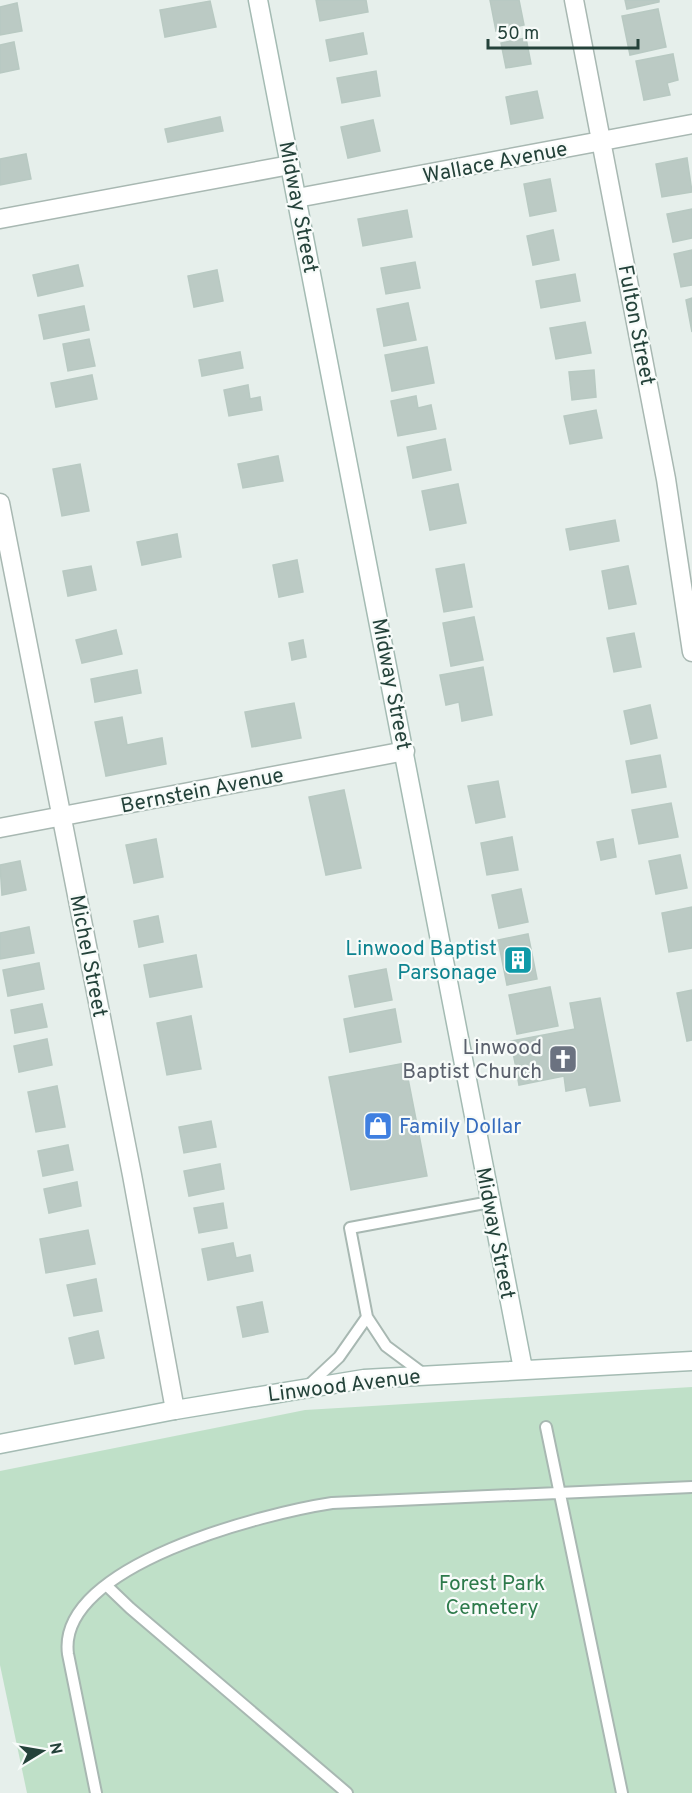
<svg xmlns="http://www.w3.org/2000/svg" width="692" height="1793" viewBox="0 0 692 1793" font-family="Overpass,sans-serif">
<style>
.green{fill:#bfe0c8}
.building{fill:#bbcac4;stroke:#b8c9c2;stroke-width:1.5}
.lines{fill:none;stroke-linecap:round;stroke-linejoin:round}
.lane-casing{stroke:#a8b8b2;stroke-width:14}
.street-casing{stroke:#a8b8b2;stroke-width:21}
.secondary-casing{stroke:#a4bbb3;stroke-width:21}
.lane{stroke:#fff;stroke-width:10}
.street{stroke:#fff;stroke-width:18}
.secondary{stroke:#fff;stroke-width:18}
.labels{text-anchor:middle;stroke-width:4.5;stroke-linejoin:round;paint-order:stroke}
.street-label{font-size:21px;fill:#24423a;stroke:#f7fbf9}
.culture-label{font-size:21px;fill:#0d838f;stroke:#f7fbf9;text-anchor:end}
.worship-label{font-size:21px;fill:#5b616d;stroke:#f7fbf9;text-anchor:end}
.shop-label{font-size:21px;fill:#366cbe;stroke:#f7fbf9;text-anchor:start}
.park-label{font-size:21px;fill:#2d7a4b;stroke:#f7fbf9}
</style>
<rect width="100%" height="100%" fill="#e6efeb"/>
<path class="green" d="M 692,1387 L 692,1793 L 27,1793 L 0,1665 L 0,1471 L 305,1410 Z"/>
<path class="building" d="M 316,0 L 366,0 L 368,12 L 320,21 Z
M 490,0 L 519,0 L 524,25 L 496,31 Z
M 625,0 L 659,0 L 659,2 L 627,9 Z
M 210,1 L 216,27 L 165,37 L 160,10 Z
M 17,3 L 22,31 L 0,35 L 0,7 Z
M 658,9 L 666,47 L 630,55 L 622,16 Z
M 363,33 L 367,54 L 330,61 L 326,40 Z
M 526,38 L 531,64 L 506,68 L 501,43 Z
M 14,42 L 19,69 L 0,73 L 0,45 Z
M 673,54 L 678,80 L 667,83 L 670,95 L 644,100 L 636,61 Z
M 376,71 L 380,96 L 342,103 L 337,78 Z
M 537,91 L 543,118 L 511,124 L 506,97 Z
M 220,117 L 223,131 L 168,142 L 165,129 Z
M 373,120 L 380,151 L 348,158 L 341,127 Z
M 26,154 L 31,179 L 0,185 L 0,159 Z
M 687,158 L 692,192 L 662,197 L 656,164 Z
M 550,179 L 556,211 L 530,216 L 524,184 Z
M 692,209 L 692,238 L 673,242 L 667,214 Z
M 407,210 L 412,237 L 363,246 L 358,219 Z
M 553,230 L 559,260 L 533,265 L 527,236 Z
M 692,250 L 692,285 L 681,287 L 674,254 Z
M 415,262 L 420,288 L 386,294 L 381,268 Z
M 78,265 L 83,286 L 38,296 L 33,275 Z
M 217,270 L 223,301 L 194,307 L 188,276 Z
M 575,274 L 580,301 L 541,308 L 536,281 Z
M 692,298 L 692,332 L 686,300 Z
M 408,303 L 416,340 L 384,346 L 377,309 Z
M 84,306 L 89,330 L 44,339 L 39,315 Z
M 585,322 L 591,353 L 556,359 L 550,328 Z
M 89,339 L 95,366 L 68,371 L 63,344 Z
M 427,347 L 434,383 L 392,391 L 385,355 Z
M 240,352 L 243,368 L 202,376 L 199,360 Z
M 594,370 L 596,397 L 572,400 L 569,372 Z
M 92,375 L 97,399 L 56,407 L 51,383 Z
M 248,385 L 250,399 L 260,397 L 262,410 L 229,416 L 224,390 Z
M 416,396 L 418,408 L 431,405 L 436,429 L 398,436 L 391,401 Z
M 596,410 L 602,438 L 570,444 L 564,416 Z
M 445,439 L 451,470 L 413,478 L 407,447 Z
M 278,456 L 283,481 L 243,488 L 238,464 Z
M 80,464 L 89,511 L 62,516 L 53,469 Z
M 458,484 L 466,523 L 430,530 L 422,491 Z
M 615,520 L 619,541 L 570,550 L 566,529 Z
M 177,534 L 181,557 L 142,565 L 137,542 Z
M 297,560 L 303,592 L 279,597 L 273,565 Z
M 464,564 L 472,607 L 444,612 L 436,569 Z
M 91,566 L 96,590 L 68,596 L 63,571 Z
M 628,566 L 636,604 L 609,609 L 602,571 Z
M 474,617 L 483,660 L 451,666 L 443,623 Z
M 116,630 L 122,654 L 82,663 L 76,640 Z
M 634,633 L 641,667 L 614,672 L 607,638 Z
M 303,640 L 306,657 L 292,660 L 289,643 Z
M 483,667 L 492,715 L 462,721 L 459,702 L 446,705 L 440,675 Z
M 137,670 L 141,693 L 95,702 L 91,679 Z
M 294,703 L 301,738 L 252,747 L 245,712 Z
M 650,705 L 657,738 L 631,744 L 624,711 Z
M 122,717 L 127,745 L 162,738 L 166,764 L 106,776 L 95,722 Z
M 660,755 L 666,787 L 632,793 L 626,761 Z
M 498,781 L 505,817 L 476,823 L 468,786 Z
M 344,790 L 361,868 L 326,875 L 309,797 Z
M 671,803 L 678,837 L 639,844 L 632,810 Z
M 512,837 L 518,870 L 487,875 L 481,843 Z
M 156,839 L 163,877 L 134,883 L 126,845 Z
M 613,839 L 616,857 L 601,860 L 597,842 Z
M 680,855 L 687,888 L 656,894 L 649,861 Z
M 20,861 L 26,890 L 2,895 L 0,865 Z
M 521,889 L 528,922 L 499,928 L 492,895 Z
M 692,907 L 692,948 L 669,952 L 662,913 Z
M 158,916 L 163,942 L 139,947 L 134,921 Z
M 29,927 L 34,953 L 0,959 L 0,933 Z
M 528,934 L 537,979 L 507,985 L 498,940 Z
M 196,955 L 202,987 L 150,997 L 144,965 Z
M 39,963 L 44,989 L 8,996 L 3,970 Z
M 386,969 L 392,1000 L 355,1007 L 349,976 Z
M 550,987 L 558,1026 L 517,1034 L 509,995 Z
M 692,990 L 692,1040 L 687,1041 L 677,993 Z
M 600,998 L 620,1101 L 590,1106 L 586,1087 L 566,1091 L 564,1076 L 519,1085 L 511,1041 L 575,1029 L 570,1003 Z
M 42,1004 L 47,1027 L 15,1033 L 11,1010 Z
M 395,1009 L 401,1042 L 350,1052 L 344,1019 Z
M 191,1016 L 201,1069 L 167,1075 L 157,1023 Z
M 47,1039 L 52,1065 L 19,1072 L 14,1046 Z
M 405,1063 L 427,1176 L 351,1190 L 329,1077 Z
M 57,1086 L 65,1127 L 36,1132 L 28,1092 Z
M 211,1121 L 216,1147 L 184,1153 L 179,1127 Z
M 68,1145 L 73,1170 L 43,1176 L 38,1151 Z
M 220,1164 L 224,1189 L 189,1196 L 184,1171 Z
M 77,1182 L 81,1206 L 49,1213 L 44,1189 Z
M 223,1203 L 227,1228 L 199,1233 L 194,1208 Z
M 88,1230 L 95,1264 L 46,1273 L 40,1239 Z
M 233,1243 L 236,1258 L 250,1255 L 253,1271 L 208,1280 L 202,1249 Z
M 96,1279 L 102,1311 L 74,1316 L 67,1285 Z
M 262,1302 L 268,1332 L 243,1337 L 237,1307 Z
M 98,1331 L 104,1358 L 75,1364 L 69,1338 Z"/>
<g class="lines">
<g class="lane-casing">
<path id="lane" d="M 425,1375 L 386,1346 L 367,1317 L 350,1228 L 490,1202
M 307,1387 L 339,1357 L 367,1317
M 546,1427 L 622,1793
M 107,1586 L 130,1608 L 347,1793
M 96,1793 L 68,1654 C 56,1565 266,1513 332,1503 L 692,1487"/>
</g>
<g class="street-casing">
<path id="street" d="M 574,0 L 666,479 L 692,652
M 297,198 L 692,124
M 0,219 L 290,165
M 0,503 L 132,1175 L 175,1410
M 0,828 L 405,751"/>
</g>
<g class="secondary-casing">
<path id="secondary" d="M 258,0 L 523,1369
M 0,1444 L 175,1410 L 364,1379 L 692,1361"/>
</g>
<use href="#lane" class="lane"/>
<use href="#street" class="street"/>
<use href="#secondary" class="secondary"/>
</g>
<defs>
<g id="building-square" transform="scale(1.5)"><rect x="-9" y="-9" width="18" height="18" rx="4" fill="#0f9aa8" stroke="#f7fbf9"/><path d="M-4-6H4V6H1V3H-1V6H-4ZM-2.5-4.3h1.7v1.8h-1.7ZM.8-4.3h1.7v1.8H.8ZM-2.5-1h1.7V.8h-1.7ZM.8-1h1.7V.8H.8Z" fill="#fff"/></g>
<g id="church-square" transform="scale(1.5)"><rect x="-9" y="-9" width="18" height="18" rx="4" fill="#6b7280" stroke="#f7fbf9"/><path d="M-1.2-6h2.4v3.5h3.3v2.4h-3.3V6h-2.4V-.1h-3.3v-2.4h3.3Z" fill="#fff"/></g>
<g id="shop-square" transform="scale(1.5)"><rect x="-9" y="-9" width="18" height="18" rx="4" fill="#3f7fe0" stroke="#f7fbf9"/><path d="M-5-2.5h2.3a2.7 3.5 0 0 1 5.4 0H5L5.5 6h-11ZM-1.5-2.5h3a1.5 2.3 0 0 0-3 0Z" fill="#fff"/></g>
</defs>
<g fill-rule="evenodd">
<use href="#building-square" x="518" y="960"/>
<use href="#church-square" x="563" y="1059"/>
<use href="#shop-square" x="378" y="1126"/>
</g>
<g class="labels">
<g class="street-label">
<text transform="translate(495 162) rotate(-11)" y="7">Wallace Avenue</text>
<text transform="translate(299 207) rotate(79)" y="7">Midway Street</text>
<text transform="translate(637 325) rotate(79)" y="7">Fulton Street</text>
<text transform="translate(392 684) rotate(79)" y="7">Midway Street</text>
<text transform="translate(202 790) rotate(-11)" y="7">Bernstein Avenue</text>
<text transform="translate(89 956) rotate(79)" y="7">Michel Street</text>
<text transform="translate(496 1233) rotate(79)" y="7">Midway Street</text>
<text transform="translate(344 1385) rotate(-7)" y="7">Linwood Avenue</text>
</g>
<g class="culture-label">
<text x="497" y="955">Linwood Baptist<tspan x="497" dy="24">Parsonage</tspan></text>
</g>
<g class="worship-label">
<text x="542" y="1054">Linwood<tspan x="542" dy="24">Baptist Church</tspan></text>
</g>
<g class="shop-label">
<text x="399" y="1133">Family Dollar</text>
</g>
<g class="park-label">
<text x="492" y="1590">Forest Park<tspan x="492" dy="24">Cemetery</tspan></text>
</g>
</g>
<g transform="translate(42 1751) rotate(79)" stroke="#f7fbf9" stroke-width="4.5" paint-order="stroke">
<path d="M0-4.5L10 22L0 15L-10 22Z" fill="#24423a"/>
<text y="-9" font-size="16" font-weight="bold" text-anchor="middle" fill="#24423a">N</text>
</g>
<path d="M488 39v9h150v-9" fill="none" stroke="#24423a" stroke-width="3"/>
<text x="497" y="39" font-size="18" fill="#24423a" stroke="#f7fbf9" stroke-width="4.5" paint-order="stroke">50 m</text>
</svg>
